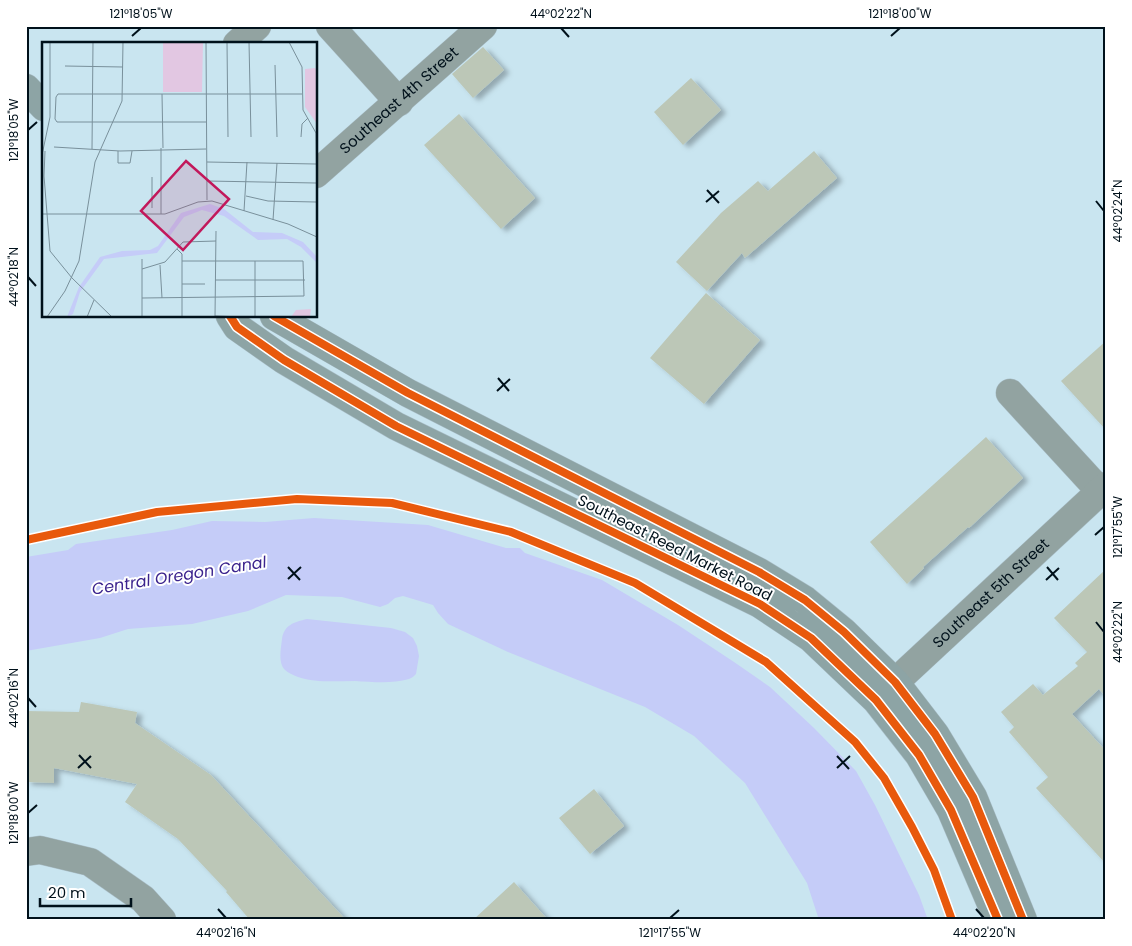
<svg xmlns="http://www.w3.org/2000/svg" width="1132" height="946" viewBox="0 0 1132 946" font-family="Poppins,sans-serif">
<style>
.water{fill:#c5ccf8}
.building{fill:#bcc7b7;filter:url(#shadow)}
.lines{fill:none;stroke-linecap:round;stroke-linejoin:round}
.minor-casing{stroke:#acc1cb;stroke-width:29}
.major-casing{stroke:#acc1cb;stroke-width:29}
.minor{stroke:#92a3a1;stroke-width:28}
.major{stroke:#8da4a5;stroke-width:28}
.cycleway-casing{stroke:#fff;stroke-width:11}
.cycleway{stroke:#e8590c;stroke-width:8}
.ticks{fill:none;stroke:#00111b;stroke-width:2}
.labels{text-anchor:middle;stroke-width:4;stroke-linejoin:round;paint-order:stroke}
.street-label{font-size:15px;fill:#00111b;stroke:#fff}
.water-label{font-size:16px;font-style:italic;fill:#3b238d;stroke:#fff}
.inset-road{fill:none;stroke:#79909b;stroke-width:1}
.view{fill:#c2185b;fill-opacity:0.15;stroke:#c2185b;stroke-width:2.5}
.inset-edge{fill:none;stroke:#00111b;stroke-width:2.5}
.neatline{fill:none;stroke:#00111b;stroke-width:2}
.ticks-label{font-size:12px;text-anchor:middle;fill:#00111b}
</style>
<defs>
<filter id="shadow"><feDropShadow dx="5.5" dy="3" stdDeviation="2.5" flood-color="#0004"/></filter>
</defs>
<rect width="100%" height="100%" fill="#c9e5f0"/>
<path class="water" d="M 314,518 L 428,525 L 506,548 L 520,548 L 525,553 L 602,580 L 678,625 L 734,662 L 770,687 L 814,728 L 856,771 L 875,805 L 919,895 L 928,920 L 819,920 L 807,883 L 745,783 L 694,736 L 645,707 L 508,652 L 448,624 L 438,613 L 433,605 L 403,596 L 395,598 L 388,604 L 380,607 L 342,597 L 286,595 L 248,611 L 192,624 L 128,629 L 100,638 L 26,651 L 26,557 L 68,550 L 76,544 L 172,530 L 212,521 L 265,522 Z
M 307,619 L 391,628 L 405,632 L 413,638 L 417,646 L 419,656 L 416,674 C 414,676 412,678 409,679 C 392,684 373,682 355,681 C 336,681 316,683 298,677 C 293,675 288,673 284,669 C 278,662 281,648 282,639 C 284,625 294,622 307,619 Z"/>
<path class="building" d="M 483,47 L 504,70 L 473,98 L 452,74 Z
M 691,78 L 721,110 L 683,145 L 654,112 Z
M 459,114 L 535,198 L 501,229 L 424,145 Z
M 814,151 L 837,178 L 745,258 L 742,253 L 707,291 L 676,262 L 721,213 L 758,181 L 768,191 Z
M 706,293 L 760,340 L 704,404 L 650,358 Z
M 1106,341 L 1106,430 L 1061,381 Z
M 986,437 L 1023,478 L 969,528 L 968,527 L 923,567 L 924,568 L 907,584 L 870,542 Z
M 1106,569 L 1106,697 L 1099,689 L 1072,714 L 1106,751 L 1106,864 L 1036,788 L 1048,777 L 1009,732 L 1014,727 L 1001,712 L 1033,684 L 1043,695 L 1078,666 L 1075,663 L 1087,652 L 1054,618 Z
M 81,702 L 137,712 L 135,723 L 211,775 L 346,920 L 250,920 L 226,892 L 227,891 L 178,839 L 125,802 L 137,784 L 54,768 L 54,783 L 26,782 L 26,711 L 79,712 Z
M 594,789 L 624,826 L 590,854 L 559,818 Z
M 514,882 L 548,920 L 473,920 Z"/>
<g class="lines">
<g class="minor-casing">
<g id="minor">
<path d="M 330,26 L 399,102"/>
<path d="M 237,44 L 257,26"/>
<path id="s1" d="M 316,174 L 483,26"/>
<path d="M 1010,393 L 1100,491"/>
<path id="s2" d="M 878,698 L 1106,486"/>
<path d="M 26,852 L 40,850 L 90,862 L 143,899 L 162,920"/>
</g>
</g>
<g class="major-casing">
<path id="major" d="M 26,88 L 44,107
M 230,316 L 237,327 L 284,360 L 396,426 L 760,604 L 811,638 L 876,700 L 919,755 L 951,810 L 998,920
M 274,316 L 408,393 L 759,572 L 805,600 L 844,632 L 895,682 L 935,734 L 973,797 L 1023,920"/>
</g>
<use href="#minor" class="minor"/>
<use href="#major" class="major"/>
<g class="cycleway-casing">
<path id="cycleway" d="M 230,316 L 237,327 L 284,360 L 396,426 L 760,604 L 811,638 L 876,700 L 919,755 L 951,810 L 998,920
M 274,316 L 408,393 L 759,572 L 805,600 L 844,632 L 895,682 L 935,734 L 973,797 L 1023,920
M 26,540 L 157,512 L 297,499 L 392,503 L 511,532 L 635,583 L 766,662 L 855,742 L 884,778 L 912,827 L 934,870 L 952,920"/>
</g>
<use href="#cycleway" class="cycleway"/>
</g>
<path class="ticks" d="M 561,28 L 569,37M 132,36 L 141,28M 891,36 L 900,28M 28,130 L 37,122M 707,190 L 719,203M 1096,201 L 1104,211M 706,202 L 719,191M 28,277 L 36,286M 498,378 L 509,391M 497,391 L 510,379M 1095,535 L 1104,527M 288,567 L 300,580M 1047,567 L 1058,580M 288,579 L 301,567M 1046,580 L 1059,568M 1096,622 L 1104,632M 28,698 L 36,707M 79,755 L 91,768M 837,756 L 849,769M 78,768 L 91,756M 837,768 L 850,756M 28,813 L 37,805M 218,909 L 226,918M 976,909 L 984,918M 670,918 L 679,910"/>
<g class="labels">
<g class="street-label">
<text dy="5" stroke="none"><textPath href="#s1" startOffset="111">Southeast 4th Street</textPath></text>
<text transform="translate(675 548) rotate(27)" y="5">Southeast Reed Market Road</text>
<text dy="5" stroke="none"><textPath href="#s2" startOffset="154">Southeast 5th Street</textPath></text>
</g>
<g class="water-label">
<text transform="translate(179 575) rotate(-9)" y="6">Central Oregon Canal</text>
</g>
</g>
<g transform="translate(42 42)">
<rect width="275" height="275" fill="#c9e5f0"/>
<path d="M 121,1 L 161,1 L 160,50 L 121,50 ZM 273,26 L 275,29 L 275,82 L 263,65 L 263,27 ZM 269,267 L 268,275 L 249,275 L 254,268 Z" fill="#e2c7e2"/>
<path d="M 168,162 L 182,167 L 211,190 L 240,191 L 261,200 L 275,215 L 275,221 L 259,205 L 245,197 L 216,198 L 182,174 L 160,168 L 142,175 L 115,211 L 62,217 L 38,250 L 31,272 L 25,275 L 37,245 L 58,215 L 80,209 L 108,208 L 116,204 L 139,171 Z" fill="#c5ccf8"/>
<path class="inset-road" d="M 164,0 L 165,158M 185,0 L 186,95M 207,0 L 209,95M 247,0 L 260,25 L 261,68 L 274,91 L 275,168M 233,23 L 235,95M 23,24 L 81,25M 120,52 L 121,106M 164,80 L 15,80 L 13,77 L 14,55 L 16,52 L 260,52M 259,95 L 260,82 L 266,76M 12,105 L 78,109 L 164,107M 50,107 L 51,0M 76,109 L 76,121 L 88,121 L 90,109M 0,113 L 8,75 L 8,0M 165,120 L 274,122M 2,134 L 8,209 L 30,236M 2,134 L 3,109M 165,139 L 274,141M 204,154 L 226,159 L 274,160M 110,166 L 110,135M 202,169 L 205,120M 0,172 L 123,172 L 156,160 L 170,159 L 246,182 L 275,195M 119,172 L 119,106M 231,178 L 235,121M 135,207 L 140,212 L 140,275M 118,223 L 120,256M 100,227 L 123,220 L 141,200 L 174,199M 30,236 L 70,275M 173,238 L 263,238M 140,242 L 163,242M 100,256 L 262,254 L 261,219 L 140,219M 173,274 L 203,275M 5,275 L 23,249 L 37,219 L 53,120 L 80,59 L 81,0M 45,275 L 52,258M 100,275 L 100,217M 173,275 L 174,189M 213,275 L 213,219"/>
<path class="view" d="M 144,119 L 187,157 L 141,208 L 99,169 Z"/>
<rect width="275" height="275" class="inset-edge"/>
</g>
<rect width="1132" height="946" fill="none" stroke="#ffffff" stroke-width="55"/>
<path d="M40 898v8h91v-8" fill="none" stroke="#00111b" stroke-width="2.5"/>
<text x="48" y="898" font-size="15" fill="#00111b" stroke="#ffffff" stroke-width="4" paint-order="stroke">20 m</text>
<rect x="28" y="28" width="1076" height="890" class="neatline"/>
<g class="ticks-label">
<text x="141" y="18">121°18'05"W</text>
<text x="561" y="18">44°02'22"N</text>
<text x="900" y="18">121°18'00"W</text>
<text transform="translate(14 130) rotate(-90)" y="4">121°18'05"W</text>
<text transform="translate(1118 211) rotate(-90)" y="4">44°02'24"N</text>
<text transform="translate(14 277) rotate(-90)" y="4">44°02'18"N</text>
<text transform="translate(1118 527) rotate(-90)" y="4">121°17'55"W</text>
<text transform="translate(1118 632) rotate(-90)" y="4">44°02'22"N</text>
<text transform="translate(14 698) rotate(-90)" y="4">44°02'16"N</text>
<text transform="translate(14 813) rotate(-90)" y="4">121°18'00"W</text>
<text x="226" y="937">44°02'16"N</text>
<text x="670" y="937">121°17'55"W</text>
<text x="984" y="937">44°02'20"N</text>
</g>
</svg>
